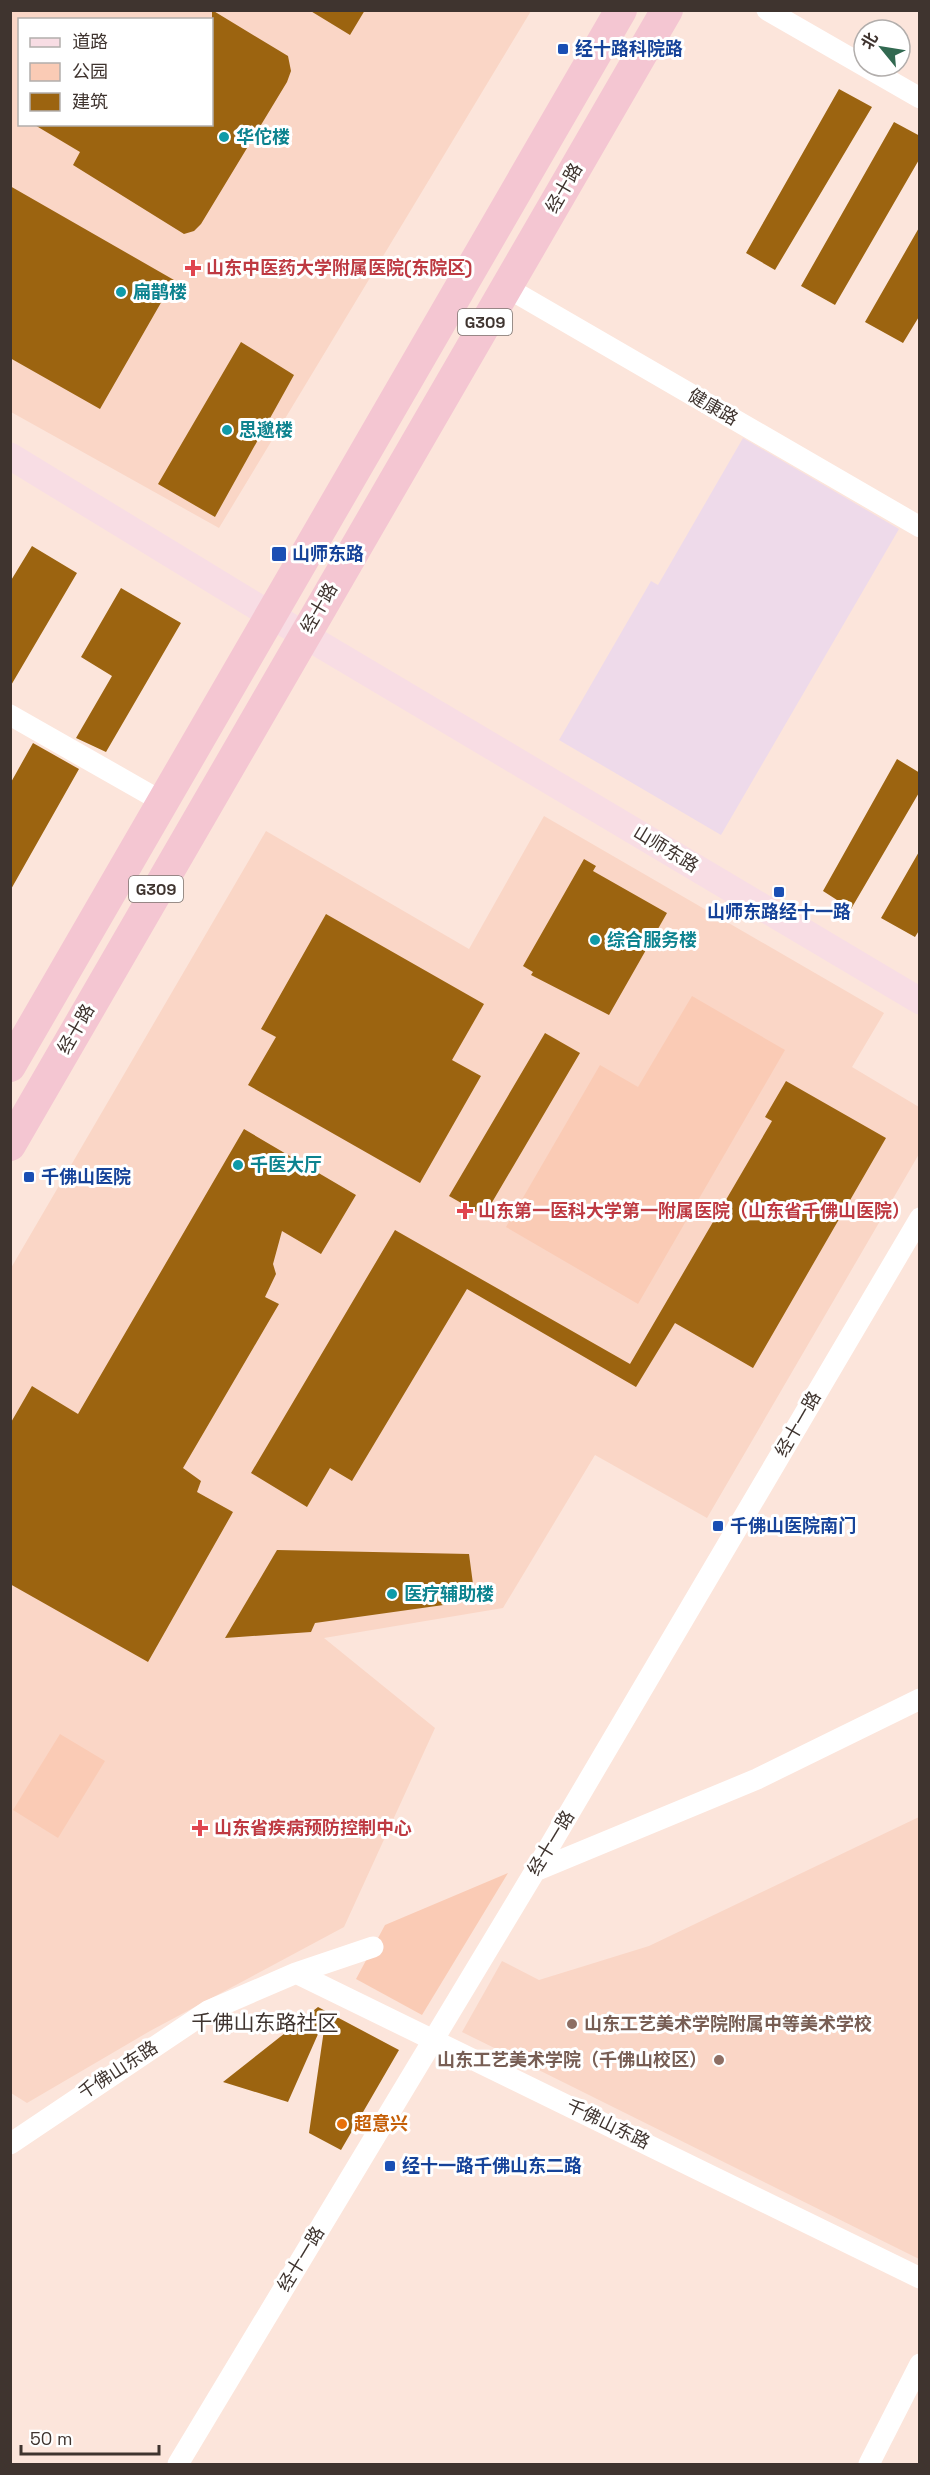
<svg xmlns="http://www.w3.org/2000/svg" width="930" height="2475" viewBox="0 0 930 2475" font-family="'Space Grotesk','Noto Sans SC',sans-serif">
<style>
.commercial{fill:#eedaea}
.built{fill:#fad6c6;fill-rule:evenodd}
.green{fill:#facbb5}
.building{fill:#9c6410}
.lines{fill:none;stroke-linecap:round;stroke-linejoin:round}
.minor{stroke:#fff;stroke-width:21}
.major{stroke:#f8dde4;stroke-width:27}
.highway{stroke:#f4c6d2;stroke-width:32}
.transit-dot{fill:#1a4fb4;stroke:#fff;stroke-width:2}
.culture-dot{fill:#0f9aa8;stroke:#fff;stroke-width:2}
.health-dot{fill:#e0444e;stroke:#fff;stroke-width:2}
.education-dot{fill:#8d6e63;stroke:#fff;stroke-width:2}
.food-dot{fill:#e8710a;stroke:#fff;stroke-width:2}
.labels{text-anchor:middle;stroke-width:6;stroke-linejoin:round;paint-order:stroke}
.shield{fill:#fff;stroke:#79716d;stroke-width:1.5}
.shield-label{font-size:16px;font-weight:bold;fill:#3f342f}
.transit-label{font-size:18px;font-weight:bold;fill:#164399;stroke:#fff;text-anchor:start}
.culture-label{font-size:18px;font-weight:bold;fill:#0d838f;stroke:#fff;text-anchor:start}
.street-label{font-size:18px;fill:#3f342f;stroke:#fff}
.health-label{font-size:18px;font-weight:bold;fill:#be3a42;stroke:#fff;text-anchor:start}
.education-label{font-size:18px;font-weight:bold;fill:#785e54;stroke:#fff;text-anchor:start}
.food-label{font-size:18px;font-weight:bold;fill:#c56008;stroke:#fff;text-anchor:start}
.quarter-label{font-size:21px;fill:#3f342f;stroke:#fff}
</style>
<rect width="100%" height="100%" fill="#fce5db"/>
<path class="commercial" d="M 743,438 L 899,529 L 721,835 L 559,740 L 651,581 L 658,585 Z"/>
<path class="built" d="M 10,11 L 531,11 L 219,528 L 11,412 ZM 20,20 L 212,20 L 212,124 L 20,124 Z
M 544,816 L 884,1013 L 852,1067 L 919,1107 L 919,1154 L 707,1518 L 595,1455 L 503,1608 L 324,1638 L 435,1728 L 344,1927 L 150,2031 L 27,2103 L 11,2093 L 11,1268 L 266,831 L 469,949 Z
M 919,1817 L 919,2259 L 462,2032 L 502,1961 L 539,1980 L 649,1946 Z"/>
<path class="green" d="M 692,996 L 785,1050 L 638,1304 L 506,1227 L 600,1065 L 638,1087 Z
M 60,1734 L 105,1761 L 58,1838 L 13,1810 Z
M 508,1873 L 422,2015 L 356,1979 L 385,1925 Z"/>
<path class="building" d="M 212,10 L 288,56 L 291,71 L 287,82 L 201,224 L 194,231 L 184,234 L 73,165 L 80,152 L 33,124 L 212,124 Z
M 309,10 L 365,10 L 350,35 Z
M 839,89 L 872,107 L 775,270 L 746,253 Z
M 894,122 L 920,136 L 920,158 L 835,305 L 801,286 Z
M 10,186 L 174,280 L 100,409 L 10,358 Z
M 920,226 L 920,315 L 903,343 L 865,322 Z
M 241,342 L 294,375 L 215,517 L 158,484 Z
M 32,546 L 77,573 L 10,687 L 10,582 Z
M 121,588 L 181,623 L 106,752 L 76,738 L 112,676 L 81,657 Z
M 33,743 L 79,769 L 10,891 L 10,784 Z
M 897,759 L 920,773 L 920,791 L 851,909 L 823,891 Z
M 920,850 L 920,929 L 915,937 L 881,918 Z
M 584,859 L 596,866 L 593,871 L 667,913 L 609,1015 L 531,975 L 533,972 L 523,966 Z
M 326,914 L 484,1004 L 452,1060 L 481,1076 L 420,1183 L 248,1085 L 276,1037 L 261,1029 Z
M 545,1033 L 580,1053 L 484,1216 L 449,1196 Z
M 786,1081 L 886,1138 L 753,1368 L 675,1323 L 636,1387 L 467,1289 L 352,1481 L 330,1468 L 307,1507 L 251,1473 L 395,1230 L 630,1364 L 772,1121 L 765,1117 Z
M 244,1129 L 356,1195 L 321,1254 L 282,1231 L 273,1264 L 276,1274 L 265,1297 L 279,1304 L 183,1468 L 201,1481 L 197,1492 L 233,1512 L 148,1662 L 10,1584 L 10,1424 L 32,1386 L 78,1414 Z
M 277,1550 L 469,1554 L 473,1584 L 463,1586 L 465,1602 L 315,1623 L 311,1632 L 225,1638 Z
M 318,2007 L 399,2050 L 341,2150 L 309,2133 L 326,2016 L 288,2102 L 223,2082 Z"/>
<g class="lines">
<path class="minor" d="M 767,10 L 920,98
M 506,287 L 920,527
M 10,715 L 161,801
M 535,1871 L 757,1779 L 920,1699
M 296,1973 L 920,2278
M 10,2144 L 208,2011 L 296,1973 L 373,1947
M 178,2464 L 535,1871 L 920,1218
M 869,2464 L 920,2364"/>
<path class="major" d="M 10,456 L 269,614 L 920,1001"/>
<path class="highway" d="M 10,1066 L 621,10
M 10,1145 L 667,10"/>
</g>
<g class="transit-dot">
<rect x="557" y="43" width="12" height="12" rx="3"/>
<rect x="271" y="546" width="16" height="16" rx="3"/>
<rect x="773" y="886" width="12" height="12" rx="3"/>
<rect x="23" y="1171" width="12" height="12" rx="3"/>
<rect x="712" y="1520" width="12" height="12" rx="3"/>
<rect x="384" y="2160" width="12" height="12" rx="3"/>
</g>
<g class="culture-dot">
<circle cx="224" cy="137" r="6"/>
<circle cx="121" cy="292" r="6"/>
<circle cx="227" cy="430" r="6"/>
<circle cx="595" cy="940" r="6"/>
<circle cx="238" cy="1165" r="6"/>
<circle cx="392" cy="1594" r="6"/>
</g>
<g class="health-dot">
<path d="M190 259h6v6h6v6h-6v6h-6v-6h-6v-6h6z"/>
<path d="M462 1202h6v6h6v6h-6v6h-6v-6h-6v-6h6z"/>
<path d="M197 1819h6v6h6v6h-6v6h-6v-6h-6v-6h6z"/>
</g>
<g class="education-dot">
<circle cx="572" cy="2024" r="6"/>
<circle cx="719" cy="2060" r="6"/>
</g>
<circle class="food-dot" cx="342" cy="2124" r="6"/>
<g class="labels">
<g class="shield">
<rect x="458" y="309" width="54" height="26" rx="4.5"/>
<rect x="129" y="876" width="54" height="26" rx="4.5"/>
</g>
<g class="shield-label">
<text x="485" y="328">G309</text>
<text x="156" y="895">G309</text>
</g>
<g class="transit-label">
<text x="575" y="55">经十路科院路</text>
<text x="292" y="560">山师东路</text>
<text x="779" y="918" text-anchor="middle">山师东路经十一路</text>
<text x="41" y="1183">千佛山医院</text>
<text x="730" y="1532">千佛山医院南门</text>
<text x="402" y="2172">经十一路千佛山东二路</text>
</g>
<g class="culture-label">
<text x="236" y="143">华佗楼</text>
<text x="133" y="298">扁鹊楼</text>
<text x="239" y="436">思邈楼</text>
<text x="607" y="946">综合服务楼</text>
<text x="250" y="1171">千医大厅</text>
<text x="404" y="1600">医疗辅助楼</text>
</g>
<g class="street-label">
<text transform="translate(564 188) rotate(-60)" y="6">经十路</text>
<text transform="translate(713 407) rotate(30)" y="6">健康路</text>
<text transform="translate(319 608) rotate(-60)" y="6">经十路</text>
<text transform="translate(666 849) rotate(31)" y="6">山师东路</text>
<text transform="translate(76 1029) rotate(-60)" y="6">经十路</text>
<text transform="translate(798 1424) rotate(-60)" y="6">经十一路</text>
<text transform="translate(551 1843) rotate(-59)" y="6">经十一路</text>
<text transform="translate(118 2070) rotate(-33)" y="6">千佛山东路</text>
<text transform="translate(608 2124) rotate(26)" y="6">千佛山东路</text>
<text transform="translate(301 2259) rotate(-59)" y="6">经十一路</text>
</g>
<g class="health-label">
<text x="206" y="274">山东中医药大学附属医院(东院区)</text>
<text x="478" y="1217">山东第一医科大学第一附属医院（山东省千佛山医院）</text>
<text x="214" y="1834">山东省疾病预防控制中心</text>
</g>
<g class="education-label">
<text x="584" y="2030">山东工艺美术学院附属中等美术学校</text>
<text x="707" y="2066" text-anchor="end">山东工艺美术学院（千佛山校区）</text>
</g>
<g class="food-label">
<text x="354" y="2130">超意兴</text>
</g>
<g class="quarter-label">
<text x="265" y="2030">千佛山东路社区</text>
</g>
</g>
<rect width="930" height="2475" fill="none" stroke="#3f342f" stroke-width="24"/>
<rect x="18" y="18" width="195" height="108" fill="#ffffff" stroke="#b2aeac" stroke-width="1.5"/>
<rect x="30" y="38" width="30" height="9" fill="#f8dde4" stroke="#b2aeac" stroke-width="1.5"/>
<text x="72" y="48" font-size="18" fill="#3f342f">道路</text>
<rect x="30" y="63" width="30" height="18" fill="#facbb5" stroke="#b2aeac" stroke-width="1.5"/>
<text x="72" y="78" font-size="18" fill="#3f342f">公园</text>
<rect x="30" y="93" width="30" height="18" fill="#9c6410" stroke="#b2aeac" stroke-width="1.5"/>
<text x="72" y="108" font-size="18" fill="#3f342f">建筑</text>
<g transform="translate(882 48) rotate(300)"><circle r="28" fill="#ffffff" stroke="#b2aeac" stroke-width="1.5"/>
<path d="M0-4.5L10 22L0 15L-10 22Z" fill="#326951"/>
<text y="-9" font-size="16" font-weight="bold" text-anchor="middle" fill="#3f342f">北</text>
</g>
<path d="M21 2445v9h138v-9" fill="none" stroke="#3f342f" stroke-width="3"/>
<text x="30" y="2445" font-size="18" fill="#3f342f" stroke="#ffffff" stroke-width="4.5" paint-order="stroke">50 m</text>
</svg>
